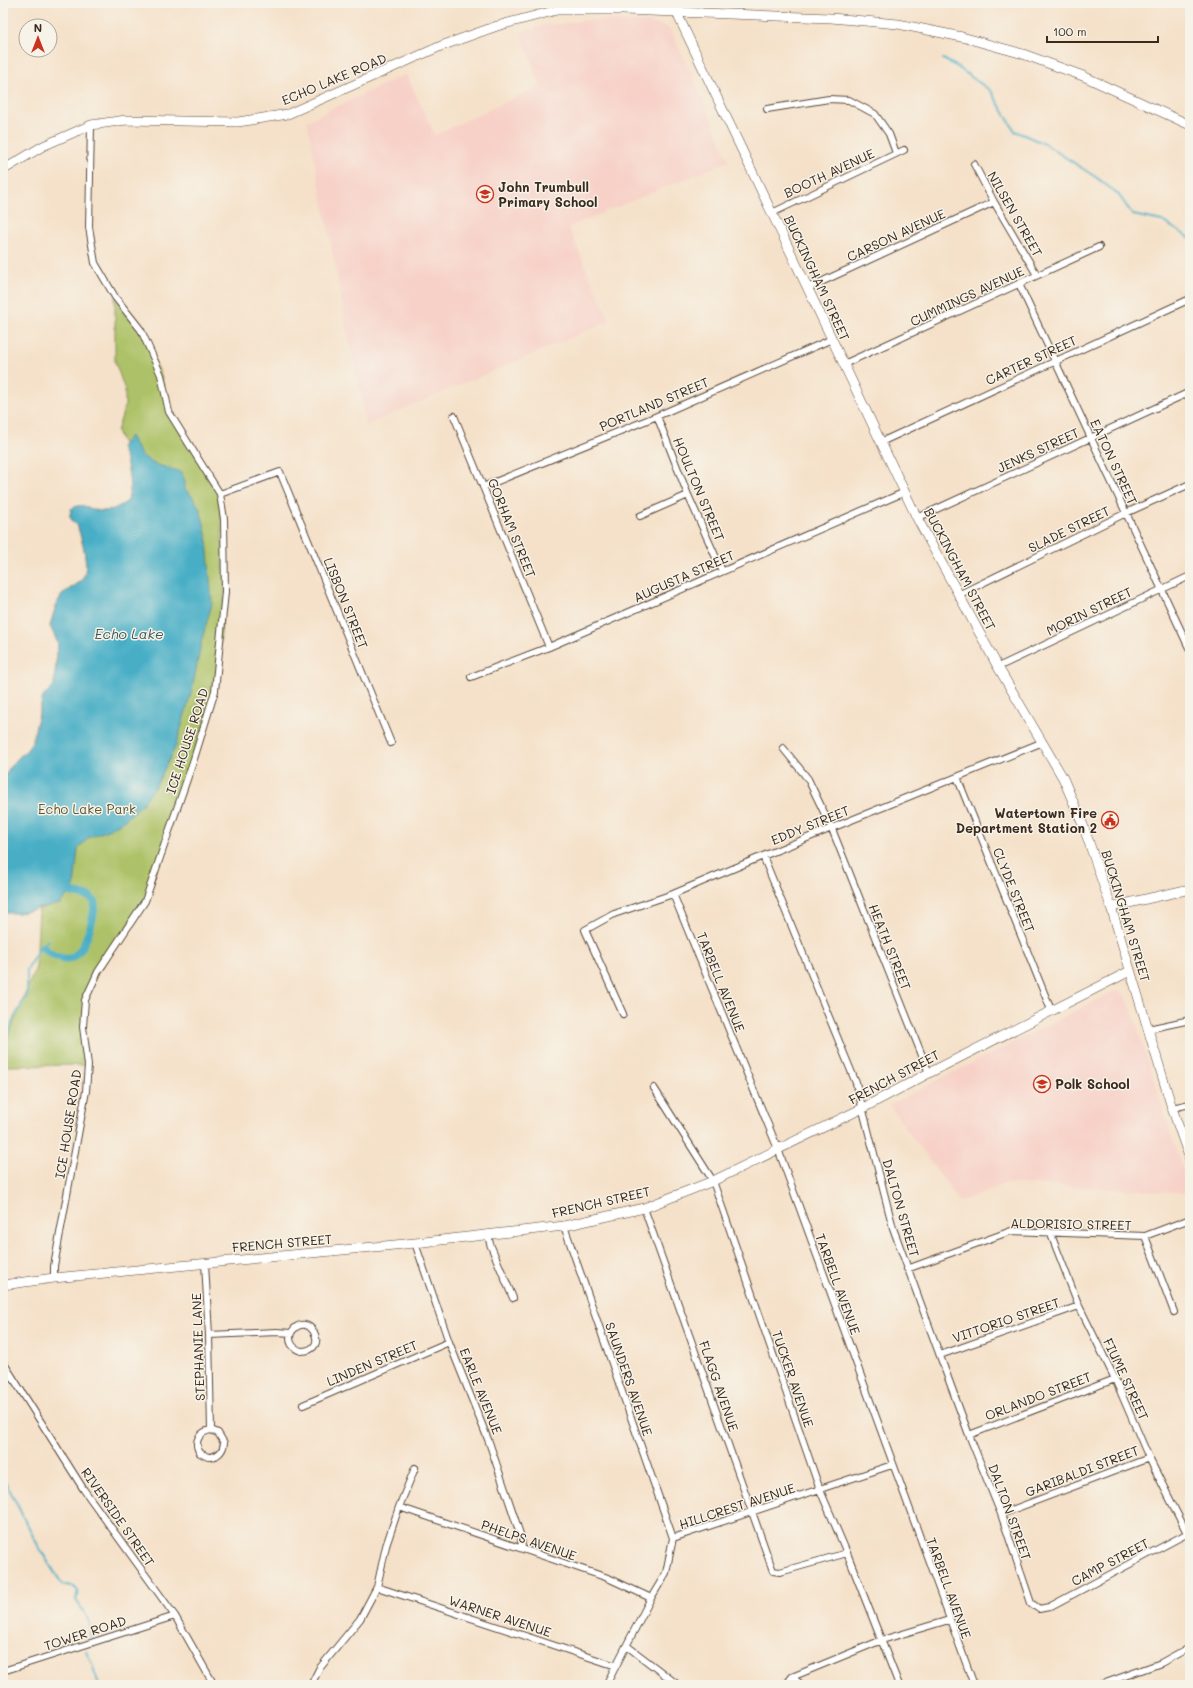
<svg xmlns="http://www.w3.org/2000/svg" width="1193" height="1688" viewBox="0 0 1193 1688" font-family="Mali,sans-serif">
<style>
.built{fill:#f7d1c8}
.green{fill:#adc267;stroke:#747642}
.water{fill:#47aec6;stroke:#416c72}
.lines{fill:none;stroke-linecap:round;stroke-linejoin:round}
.stream{stroke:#47aec6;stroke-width:2}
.canal{stroke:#47aec6;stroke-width:8}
.street-casing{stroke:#574538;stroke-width:8}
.secondary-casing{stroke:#574538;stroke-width:10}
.street{stroke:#fff;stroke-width:6}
.secondary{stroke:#fff;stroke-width:9}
.labels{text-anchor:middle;stroke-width:3;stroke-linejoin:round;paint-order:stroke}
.street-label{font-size:13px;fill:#3b2a1e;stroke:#f7f3e8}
.poi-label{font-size:13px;font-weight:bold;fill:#3b2a1e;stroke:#f7f3e8;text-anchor:start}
.park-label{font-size:13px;fill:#5d5834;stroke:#f7f3e8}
.water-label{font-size:14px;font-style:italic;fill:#3f5859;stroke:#f7f3e8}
</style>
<rect width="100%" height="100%" fill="#f7f3e8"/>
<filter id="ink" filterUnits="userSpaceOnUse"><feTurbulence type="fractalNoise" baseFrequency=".025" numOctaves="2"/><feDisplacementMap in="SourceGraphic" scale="8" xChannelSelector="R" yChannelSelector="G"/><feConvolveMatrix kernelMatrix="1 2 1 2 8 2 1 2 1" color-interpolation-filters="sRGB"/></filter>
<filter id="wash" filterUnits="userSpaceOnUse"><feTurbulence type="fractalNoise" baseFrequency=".012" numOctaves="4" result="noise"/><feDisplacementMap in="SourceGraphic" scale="16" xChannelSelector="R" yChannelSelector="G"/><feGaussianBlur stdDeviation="0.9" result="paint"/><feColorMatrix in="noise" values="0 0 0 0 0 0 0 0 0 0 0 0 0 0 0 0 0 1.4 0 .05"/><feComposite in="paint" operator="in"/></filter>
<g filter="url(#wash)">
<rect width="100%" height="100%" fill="#f5e1c9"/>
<path class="built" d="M 603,20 L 648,22 L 664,26 L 670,30 L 696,83 L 729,161 L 568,227 L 610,321 L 366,425 L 307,121 L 406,74 L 435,135 L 540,86 L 521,32 L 545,25 L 562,24 L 581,21 Z
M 1119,991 L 1125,995 L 1131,1008 L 1190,1193 L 1007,1183 L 960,1202 L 889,1105 L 1113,992 Z"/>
<path class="green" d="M 115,297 L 141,330 L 161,375 L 169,412 L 220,494 L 225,592 L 215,691 L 145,901 L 98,972 L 85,1000 L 83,1027 L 88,1065 L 3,1066 L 3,1049 L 36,967 L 39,909 L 18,913 L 3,912 L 3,779 L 12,764 L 27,750 L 32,742 L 43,697 L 54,685 L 58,643 L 50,626 C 53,616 56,602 63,594 C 68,589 76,586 81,581 C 92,569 81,538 77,524 L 73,522 L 70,516 L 71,509 C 84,501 88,510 101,511 C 111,512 120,506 128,501 L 130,493 L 132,453 L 123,444 L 117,431 L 125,406 L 125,390 L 115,362 Z"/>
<path class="water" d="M 130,436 L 141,455 L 154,464 L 181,472 L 185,481 L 185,489 L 192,496 L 199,507 L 204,523 L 207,539 L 212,604 L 202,639 L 192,690 L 176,746 L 157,784 L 143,803 L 125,820 L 110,829 L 88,838 L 78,849 L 74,887 L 60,904 L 18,913 L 4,913 L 3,912 L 3,779 L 12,764 L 27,750 L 32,742 L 43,697 L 54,685 L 58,643 L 50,626 C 53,616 56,602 63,594 C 68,589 76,586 81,581 C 92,569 81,538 77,524 L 73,522 L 70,516 L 71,509 C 84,501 88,510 101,511 C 111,512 120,506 128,501 C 132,485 128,462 121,447 Z"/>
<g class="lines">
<path class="stream" d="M 907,3 L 908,4
M 943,59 L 956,66 L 991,91 L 1015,131 L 1045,144 L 1097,178 L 1118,194 L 1133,215 L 1162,221 L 1190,238
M 3,1039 L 8,1036 L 13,1020 L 27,996 L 27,970 L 36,953 L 48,940
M 3,1480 C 13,1493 18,1507 25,1521 C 36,1543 49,1565 63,1585 L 74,1586 L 78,1590 L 76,1600 L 89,1620 L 92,1637
M 86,1651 L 92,1664 L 99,1685"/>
<path class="canal" d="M 42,947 C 64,965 77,963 87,936 C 92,925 94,914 95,902 L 90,897 L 70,892"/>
</g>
</g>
<g filter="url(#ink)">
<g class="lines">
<g class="street-casing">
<path id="street" d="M 767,109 L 829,99 L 849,100 L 875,114 L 889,134 L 896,153
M 974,164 L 994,202 L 1037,275
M 772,213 L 904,150
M 1019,284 L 1190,650
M 808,288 L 994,202
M 844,364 L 1099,247
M 454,416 L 549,647
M 657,416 L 688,495 L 722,571
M 881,442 L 1190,299
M 483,487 L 657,416 L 832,339
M 220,494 L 280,472 L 391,743
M 640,516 L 688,495
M 917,518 L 1190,392
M 958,595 L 1126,513 L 1190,484
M 998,667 L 1190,576
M 471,677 L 549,647 L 905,492
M 783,748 L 808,779 L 832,829 L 929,1073
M 957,777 L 1051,1010
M 763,856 L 856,1083 L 893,1228 L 969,1435 L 1001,1514 L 1031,1603 L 1039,1609 L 1049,1607 L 1190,1532
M 673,894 L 778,1149 L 974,1685
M 623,1014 L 585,930 L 614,914 L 673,894 L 763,856 L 1043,742
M 1148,1029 L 1190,1020
M 654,1088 L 713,1181 L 820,1490 L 847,1553 L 899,1685
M 1172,1108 L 1190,1104
M 644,1208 L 773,1571 L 780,1572 L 847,1553
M 564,1226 L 673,1538
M 1050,1232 L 1079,1306 L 1115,1379 L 1149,1458 L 1187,1533
M 488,1234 L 490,1244 L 513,1298
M 1145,1236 L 1174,1312
M 415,1243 L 449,1342 L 489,1442 L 521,1537 L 522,1548
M 205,1263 L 209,1335 L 211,1430 L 218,1433 L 224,1443 C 223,1452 217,1457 208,1457 L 200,1453 C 193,1442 199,1432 211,1430
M 907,1269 L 1011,1231 L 1145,1236 L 1190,1219
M 54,1278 L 54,1266 L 86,1091 L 88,1065 L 83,1027 L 85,1000 L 98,972 L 145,901 L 193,762 L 215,691 L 225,592 L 224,519 L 220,494 L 169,412 L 161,375 L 141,330 L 115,297 L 95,263 L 89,227 L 91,125
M 209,1335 L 277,1332 L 291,1333 C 288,1342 292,1348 301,1351 C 333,1351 307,1307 291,1333
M 940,1355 L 1079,1306
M 3,1362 L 84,1490 L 175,1616 L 214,1685
M 303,1405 L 449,1342
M 969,1435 L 1115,1379
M 399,1507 L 608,1578 L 651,1598
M 1001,1514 L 1149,1458
M 377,1587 L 616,1666
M 627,1646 L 678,1685
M 3,1671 L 175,1616
M 792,1677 L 802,1685
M 311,1685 L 319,1669 L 360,1619 L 377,1587 L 386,1546 L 399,1507 L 415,1468
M 606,1685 L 651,1598 L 666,1573 L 673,1538 L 892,1465
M 786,1685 L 792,1677 L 882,1640 L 949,1620
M 1100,1685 L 1161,1663 L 1190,1647"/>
</g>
<g class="secondary-casing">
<path id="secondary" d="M 672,3 L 917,518 L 998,667 L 1063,778 L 1083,825 L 1111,907 L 1172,1108 L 1190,1159
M 3,170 L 43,146 L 91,125 L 126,120 L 238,122 L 288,114 L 441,46 L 497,26 L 557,10 L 623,10 L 831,18 L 898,24 L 962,37 L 1023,54 L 1083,76 L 1190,125
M 1111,907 L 1190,889
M 3,1285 L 54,1278 L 415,1243 L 564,1226 L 644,1208 L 713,1181 L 863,1108 L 929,1073 L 1130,971"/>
</g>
<use href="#street" class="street"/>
<use href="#secondary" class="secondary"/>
</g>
</g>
<defs>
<g id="school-ring" transform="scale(0.9)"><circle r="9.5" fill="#f7f3e8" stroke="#c8321e" stroke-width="1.5"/><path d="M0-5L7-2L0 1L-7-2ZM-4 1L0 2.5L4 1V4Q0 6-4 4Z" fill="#c8321e"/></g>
<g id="civic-ring" transform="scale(0.9)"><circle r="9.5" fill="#f7f3e8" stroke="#c8321e" stroke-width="1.5"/><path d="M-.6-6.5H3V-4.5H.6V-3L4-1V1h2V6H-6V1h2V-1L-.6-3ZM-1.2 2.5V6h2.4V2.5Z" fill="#c8321e"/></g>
</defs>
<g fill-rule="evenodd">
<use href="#school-ring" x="485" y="194"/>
<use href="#civic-ring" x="1110" y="820"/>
<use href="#school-ring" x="1042" y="1084"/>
</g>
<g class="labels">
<g class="street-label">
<text transform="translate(334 79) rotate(-23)" y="5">ECHO LAKE ROAD</text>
<text transform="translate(829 173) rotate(-25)" y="5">BOOTH AVENUE</text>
<text transform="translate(1015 214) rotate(60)" y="5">NILSEN STREET</text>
<text transform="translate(896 235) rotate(-25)" y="5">CARSON AVENUE</text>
<text transform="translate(817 278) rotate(65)" y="5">BUCKINGHAM STREET</text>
<text transform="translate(967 296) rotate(-25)" y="5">CUMMINGS AVENUE</text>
<text transform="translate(1031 360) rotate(-25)" y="5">CARTER STREET</text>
<text transform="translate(654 404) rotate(-23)" y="5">PORTLAND STREET</text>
<text transform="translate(1038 450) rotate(-25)" y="5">JENKS STREET</text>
<text transform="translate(1114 462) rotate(65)" y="5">EATON STREET</text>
<text transform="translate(699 489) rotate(67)" y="5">HOULTON STREET</text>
<text transform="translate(512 528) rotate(68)" y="5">GORHAM STREET</text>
<text transform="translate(1069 529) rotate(-26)" y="5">SLADE STREET</text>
<text transform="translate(960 569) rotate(62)" y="5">BUCKINGHAM STREET</text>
<text transform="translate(684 576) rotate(-24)" y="5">AUGUSTA STREET</text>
<text transform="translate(346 603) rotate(68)" y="5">LISBON STREET</text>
<text transform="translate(1089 611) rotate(-26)" y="5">MORIN STREET</text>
<text transform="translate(187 741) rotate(-72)" y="5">ICE HOUSE ROAD</text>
<text transform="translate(810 825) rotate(-22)" y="5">EDDY STREET</text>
<text transform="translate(1014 890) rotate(68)" y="5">CLYDE STREET</text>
<text transform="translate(1126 916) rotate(73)" y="5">BUCKINGHAM STREET</text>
<text transform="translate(890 947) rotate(68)" y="5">HEATH STREET</text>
<text transform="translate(721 982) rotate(68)" y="5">TARBELL AVENUE</text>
<text transform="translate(894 1077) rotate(-28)" y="5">FRENCH STREET</text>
<text transform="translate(68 1124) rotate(-81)" y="5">ICE HOUSE ROAD</text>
<text transform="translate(601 1202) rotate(-13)" y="5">FRENCH STREET</text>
<text transform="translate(901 1208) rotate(74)" y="5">DALTON STREET</text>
<text transform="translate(1071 1224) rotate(1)" y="5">ALDORISIO STREET</text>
<text transform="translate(282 1243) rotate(-5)" y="5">FRENCH STREET</text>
<text transform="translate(838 1284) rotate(70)" y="5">TARBELL AVENUE</text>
<text transform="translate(1006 1320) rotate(-19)" y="5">VITTORIO STREET</text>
<text transform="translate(198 1347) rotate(-92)" y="5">STEPHANIE LANE</text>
<text transform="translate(372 1363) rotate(-23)" y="5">LINDEN STREET</text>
<text transform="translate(629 1379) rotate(71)" y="5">SAUNDERS AVENUE</text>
<text transform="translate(793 1379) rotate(71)" y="5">TUCKER AVENUE</text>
<text transform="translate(1126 1379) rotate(65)" y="5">FIUME STREET</text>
<text transform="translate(719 1386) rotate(71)" y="5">FLAGG AVENUE</text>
<text transform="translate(481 1391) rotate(68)" y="5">EARLE AVENUE</text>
<text transform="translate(1038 1396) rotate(-21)" y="5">ORLANDO STREET</text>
<text transform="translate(1082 1471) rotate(-21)" y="5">GARIBALDI STREET</text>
<text transform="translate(737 1506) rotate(-18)" y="5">HILLCREST AVENUE</text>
<text transform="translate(1010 1512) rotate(70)" y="5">DALTON STREET</text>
<text transform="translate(118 1517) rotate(55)" y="5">RIVERSIDE STREET</text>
<text transform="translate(529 1540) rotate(19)" y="5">PHELPS AVENUE</text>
<text transform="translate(1110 1562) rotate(-28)" y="5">CAMP STREET</text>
<text transform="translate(949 1588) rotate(70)" y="5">TARBELL AVENUE</text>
<text transform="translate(500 1616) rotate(18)" y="5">WARNER AVENUE</text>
<text transform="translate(85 1633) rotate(-18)" y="5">TOWER ROAD</text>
</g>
<g class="poi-label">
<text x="498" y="192">John Trumbull<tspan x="498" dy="15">Primary School</tspan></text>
<text x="1097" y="818" text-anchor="end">Watertown Fire<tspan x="1097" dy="15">Department Station 2</tspan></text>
<text x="1055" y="1089">Polk School</text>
</g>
<g class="park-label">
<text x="87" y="814">Echo Lake Park</text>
</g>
<g class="water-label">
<text x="129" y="639">Echo Lake</text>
</g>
</g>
<rect width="1193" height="1688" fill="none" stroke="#f7f3e8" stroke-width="16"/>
<g transform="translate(38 38)"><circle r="19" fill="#f7f3e8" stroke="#aca397"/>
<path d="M0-3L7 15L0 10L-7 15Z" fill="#c8321e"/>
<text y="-6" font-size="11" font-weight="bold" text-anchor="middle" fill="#3b2a1e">N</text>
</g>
<path d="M1047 36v6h111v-6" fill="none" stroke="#3b2a1e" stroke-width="2"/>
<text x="1053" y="36" font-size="12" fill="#3b2a1e" stroke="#f7f3e8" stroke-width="3" paint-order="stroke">100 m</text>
</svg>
